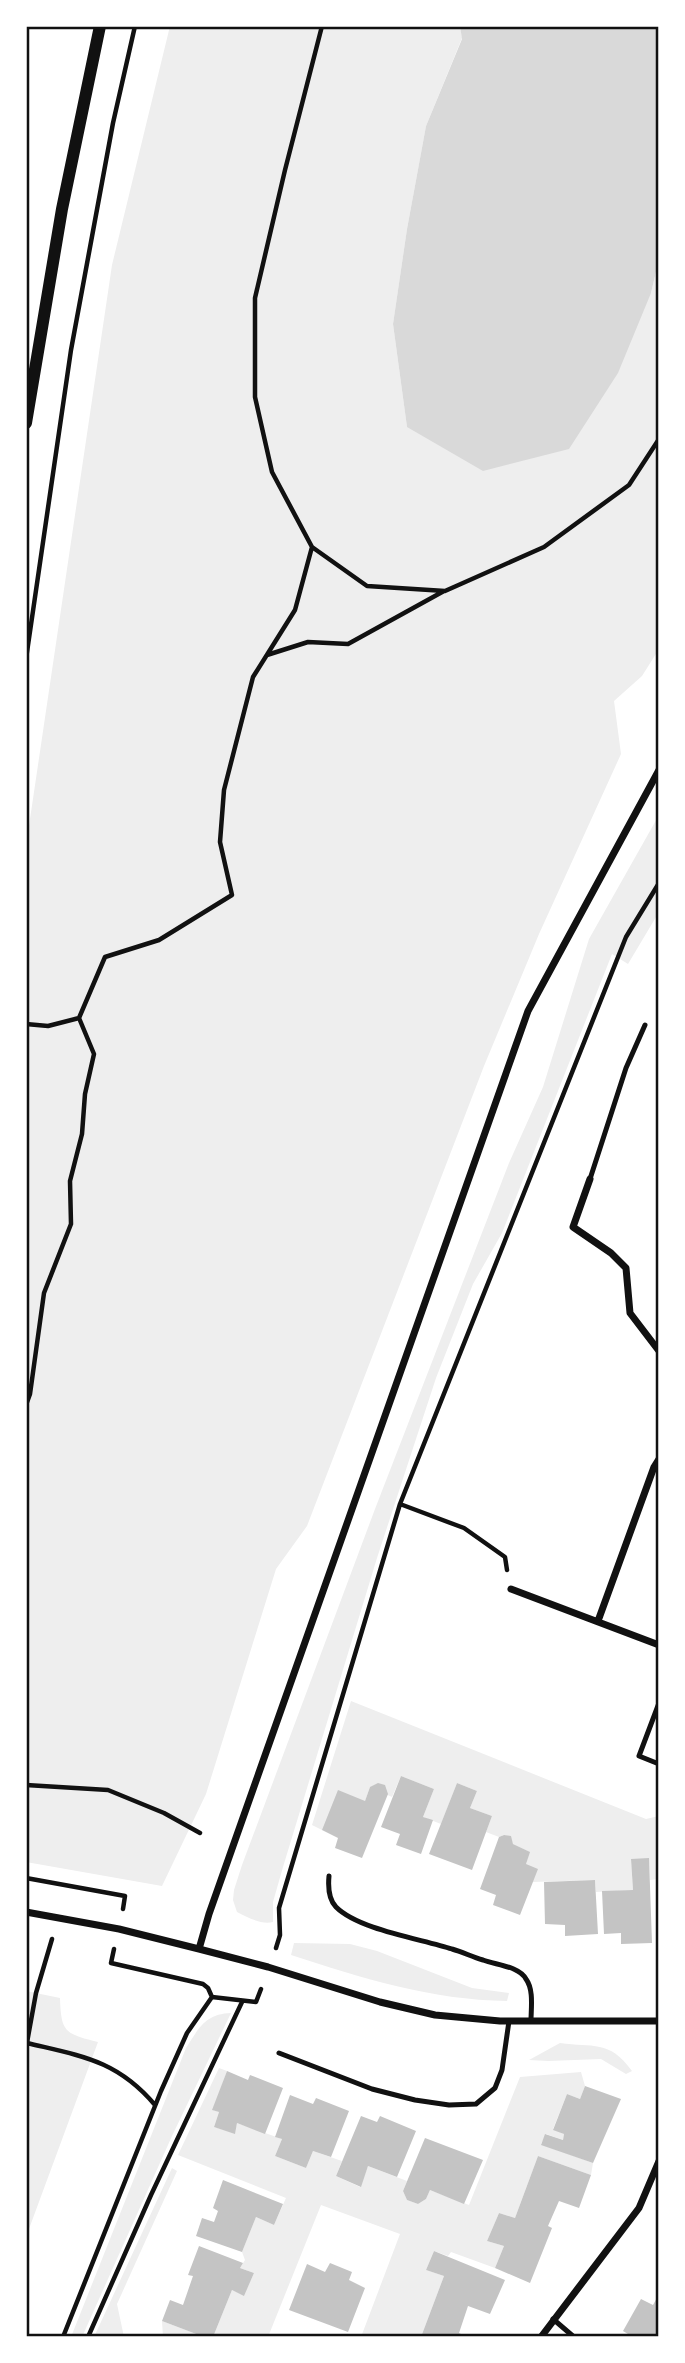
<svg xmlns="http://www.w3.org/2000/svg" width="685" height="2363" viewBox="0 0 685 2363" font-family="'Playfair Display',serif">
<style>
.green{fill:#eee}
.water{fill:#d9d9d9}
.building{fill:#c4c4c4}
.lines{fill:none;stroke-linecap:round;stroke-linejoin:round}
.path{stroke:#111;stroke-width:4.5}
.service{stroke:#111;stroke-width:5}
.minor{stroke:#111;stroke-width:7}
.tertiary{stroke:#111;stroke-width:12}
.neatline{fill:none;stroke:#111;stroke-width:2.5}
</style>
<rect width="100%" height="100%" fill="#fff"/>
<path class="green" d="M 170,26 L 460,26 L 462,38 L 426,126 L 407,229 L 393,324 L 407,427 L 651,293 L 659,259 L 659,649 L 642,676 L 614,701 L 621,754 L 539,934 L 484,1066 L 307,1526 L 276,1569 L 206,1794 L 162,1886 L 26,1862 L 26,846 L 112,265 Z
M 659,815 L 659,912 L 628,964 L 612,954 L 502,1233 L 473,1284 L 436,1378 L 377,1558 L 283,1867 L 273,1902 L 273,1922 C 261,1925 247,1917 237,1912 L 233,1900 L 234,1890 L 242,1865 L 375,1509 L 509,1163 L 543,1087 L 589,939 Z
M 351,1701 L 646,1819 L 659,1816 L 659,1879 L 650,1880 L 649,1859 L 631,1859 L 633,1890 L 596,1892 L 595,1880 L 533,1882 L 526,1864 L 529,1852 L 513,1844 L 510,1836 L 504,1835 L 499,1837 L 486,1832 L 492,1816 L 470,1808 L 477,1791 L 457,1783 L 441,1824 L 423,1817 L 434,1789 L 401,1776 L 392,1797 L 370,1787 L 365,1801 L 322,1830 L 312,1825 Z
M 294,1943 L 350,1944 L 377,1951 L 472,1988 L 509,1993 L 507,2001 C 431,2000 362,1978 291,1955 Z
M 26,1991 L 60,1998 C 61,2032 65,2034 98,2042 L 26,2237 Z
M 231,2013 L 172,2136 L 82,2337 L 71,2337 L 186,2048 C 199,2028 205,2014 231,2013 Z
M 560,2043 C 593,2048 609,2039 632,2071 L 626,2074 L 601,2059 L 548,2061 L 529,2060 Z
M 219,2068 L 227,2071 L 213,2110 L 219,2112 L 214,2127 L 235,2133 L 237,2123 L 282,2139 L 275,2156 L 306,2168 L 313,2151 L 339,2160 L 342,2161 L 336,2176 L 360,2187 L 368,2166 L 407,2181 L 403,2191 L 407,2200 L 418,2204 L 426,2199 L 430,2190 L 469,2205 L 520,2077 L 581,2072 L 585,2086 L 580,2099 L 567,2094 L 553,2129 L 564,2134 L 563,2140 L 546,2134 L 541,2144 L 593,2163 L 591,2175 L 538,2156 L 515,2218 L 499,2213 L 487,2241 L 504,2246 L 495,2268 L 451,2252 L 448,2256 L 434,2251 L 426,2270 L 444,2276 L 421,2337 L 410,2334 L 408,2337 L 361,2337 L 400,2234 L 321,2205 L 268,2337 L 213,2337 L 232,2290 L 244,2295 L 254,2273 L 240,2268 L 245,2260 L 242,2252 L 256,2217 L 274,2225 L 286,2198 L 178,2155 Z
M 172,2168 L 177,2171 L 117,2304 L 124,2337 L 94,2337 Z
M 162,2321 L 204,2337 L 163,2337 Z"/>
<path class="water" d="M 460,26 L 659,26 L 659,259 L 651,293 L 618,373 L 569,449 L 483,471 L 407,427 L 393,324 L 407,229 L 426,126 L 462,39 Z"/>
<path class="building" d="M 401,1776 L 434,1789 L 423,1817 L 433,1820 L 421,1854 L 396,1845 L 400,1834 L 381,1827 Z
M 378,1783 L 385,1785 L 388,1794 L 362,1858 L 335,1848 L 338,1838 L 322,1830 L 338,1790 L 365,1801 L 370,1787 Z
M 457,1783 L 477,1791 L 470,1808 L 492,1816 L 472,1870 L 429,1854 Z
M 504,1835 L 511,1836 L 513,1844 L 530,1852 L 526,1864 L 538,1869 L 520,1915 L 493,1905 L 496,1895 L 480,1889 L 499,1837 Z
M 649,1858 L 652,1943 L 621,1944 L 621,1933 L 604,1934 L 602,1891 L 633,1890 L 631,1859 Z
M 595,1880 L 598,1934 L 565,1936 L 565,1925 L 545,1924 L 544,1882 Z
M 227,2071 L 248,2080 L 250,2075 L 283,2088 L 265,2134 L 237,2123 L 235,2134 L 214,2127 L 219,2112 L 212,2110 Z
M 585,2086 L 621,2099 L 593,2163 L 541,2145 L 545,2134 L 563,2140 L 564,2134 L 553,2130 L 567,2094 L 580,2099 Z
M 290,2095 L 313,2104 L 316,2098 L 349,2111 L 331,2157 L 313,2151 L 306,2168 L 275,2156 L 282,2139 L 275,2137 Z
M 361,2116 L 377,2122 L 380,2116 L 416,2131 L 397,2177 L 368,2166 L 361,2187 L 336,2176 Z
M 425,2138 L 483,2160 L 464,2204 L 430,2190 L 426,2199 L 418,2204 L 407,2200 L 403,2191 Z
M 538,2156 L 591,2175 L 579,2208 L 559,2201 L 548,2226 L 552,2228 L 530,2283 L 495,2268 L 504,2246 L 487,2241 L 499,2213 L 515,2218 Z
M 223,2180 L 283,2204 L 274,2225 L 256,2217 L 242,2252 L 196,2236 L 202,2218 L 214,2222 L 218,2211 L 213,2208 Z
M 199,2246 L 243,2263 L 240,2268 L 254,2273 L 244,2296 L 232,2290 L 213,2337 L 204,2337 L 162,2321 L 170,2300 L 183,2305 L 193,2276 L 188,2275 Z
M 434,2251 L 505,2280 L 490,2314 L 468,2306 L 459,2333 L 467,2337 L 421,2337 L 444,2276 L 426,2270 Z
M 330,2263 L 352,2272 L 349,2280 L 365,2288 L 348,2332 L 289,2310 L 307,2264 L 325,2272 Z
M 659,2294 L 659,2337 L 642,2337 L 638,2334 L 636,2337 L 625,2337 L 628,2334 L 623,2331 L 641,2299 L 653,2305 Z"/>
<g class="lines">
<path class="path" d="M 322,26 L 285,170 L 255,298 L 255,397 L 272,472 L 312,547 L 367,586 L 445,591 L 544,547 L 629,485 L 659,439
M 267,655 L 308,642 L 348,644 L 444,591
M 26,659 L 71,350 L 113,123 L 135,26
M 26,1024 L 48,1026 L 79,1018 L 105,957 L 159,940 L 232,895 L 220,842 L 224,790 L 253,677 L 295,610 L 312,547
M 26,1405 L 30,1394 L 44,1293 L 71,1224 L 70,1181 L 82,1134 L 85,1094 L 94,1054 L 79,1018
M 400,1504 L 464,1528 L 505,1557 L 507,1570
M 26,1785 L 108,1790 L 164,1813 L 200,1833
M 26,1878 L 125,1896 L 123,1909
M 276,1948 L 280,1935 L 279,1908 L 400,1504 L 626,937 L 659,883
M 114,1949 L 111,1963 L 203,1984 L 208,1988 L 212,1997
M 212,1997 L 256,2002 L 261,1989
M 27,2043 C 81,2056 117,2060 155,2105
M 26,2048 L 36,1993 L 52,1939
M 63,2337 L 161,2091 L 187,2033 L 212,1997
M 88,2337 L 151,2195 L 242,2002"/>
<path class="service" d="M 590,1179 L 626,1068 L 645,1025
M 659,1703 L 639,1756 L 659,1764
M 329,1876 C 328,1887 328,1899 336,1907 C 359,1930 422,1939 452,1949 C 463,1952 472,1957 483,1960 C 496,1965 519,1966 526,1979 C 534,1990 531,2008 531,2021
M 279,2053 L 372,2089 L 415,2100 L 449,2105 L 476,2104 L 495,2088 L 502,2070 L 509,2021
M 553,2319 L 574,2337"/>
<path class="minor" d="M 590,1179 L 573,1227 L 611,1253 L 626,1268 L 630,1313 L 659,1351
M 511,1589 L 659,1645
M 598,1621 L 654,1467 L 659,1459
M 26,1912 L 119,1929 L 199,1949 L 268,1967 L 380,2002 L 435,2015 L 500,2021 L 659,2021
M 199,1949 L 209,1914 L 528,1011 L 659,770
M 541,2337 L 639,2208 L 659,2161"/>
<path class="tertiary" d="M 26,423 L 62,209 L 100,26"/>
</g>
<rect width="685" height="2363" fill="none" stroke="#ffffff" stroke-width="56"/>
<rect x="28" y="28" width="629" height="2307" class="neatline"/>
</svg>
